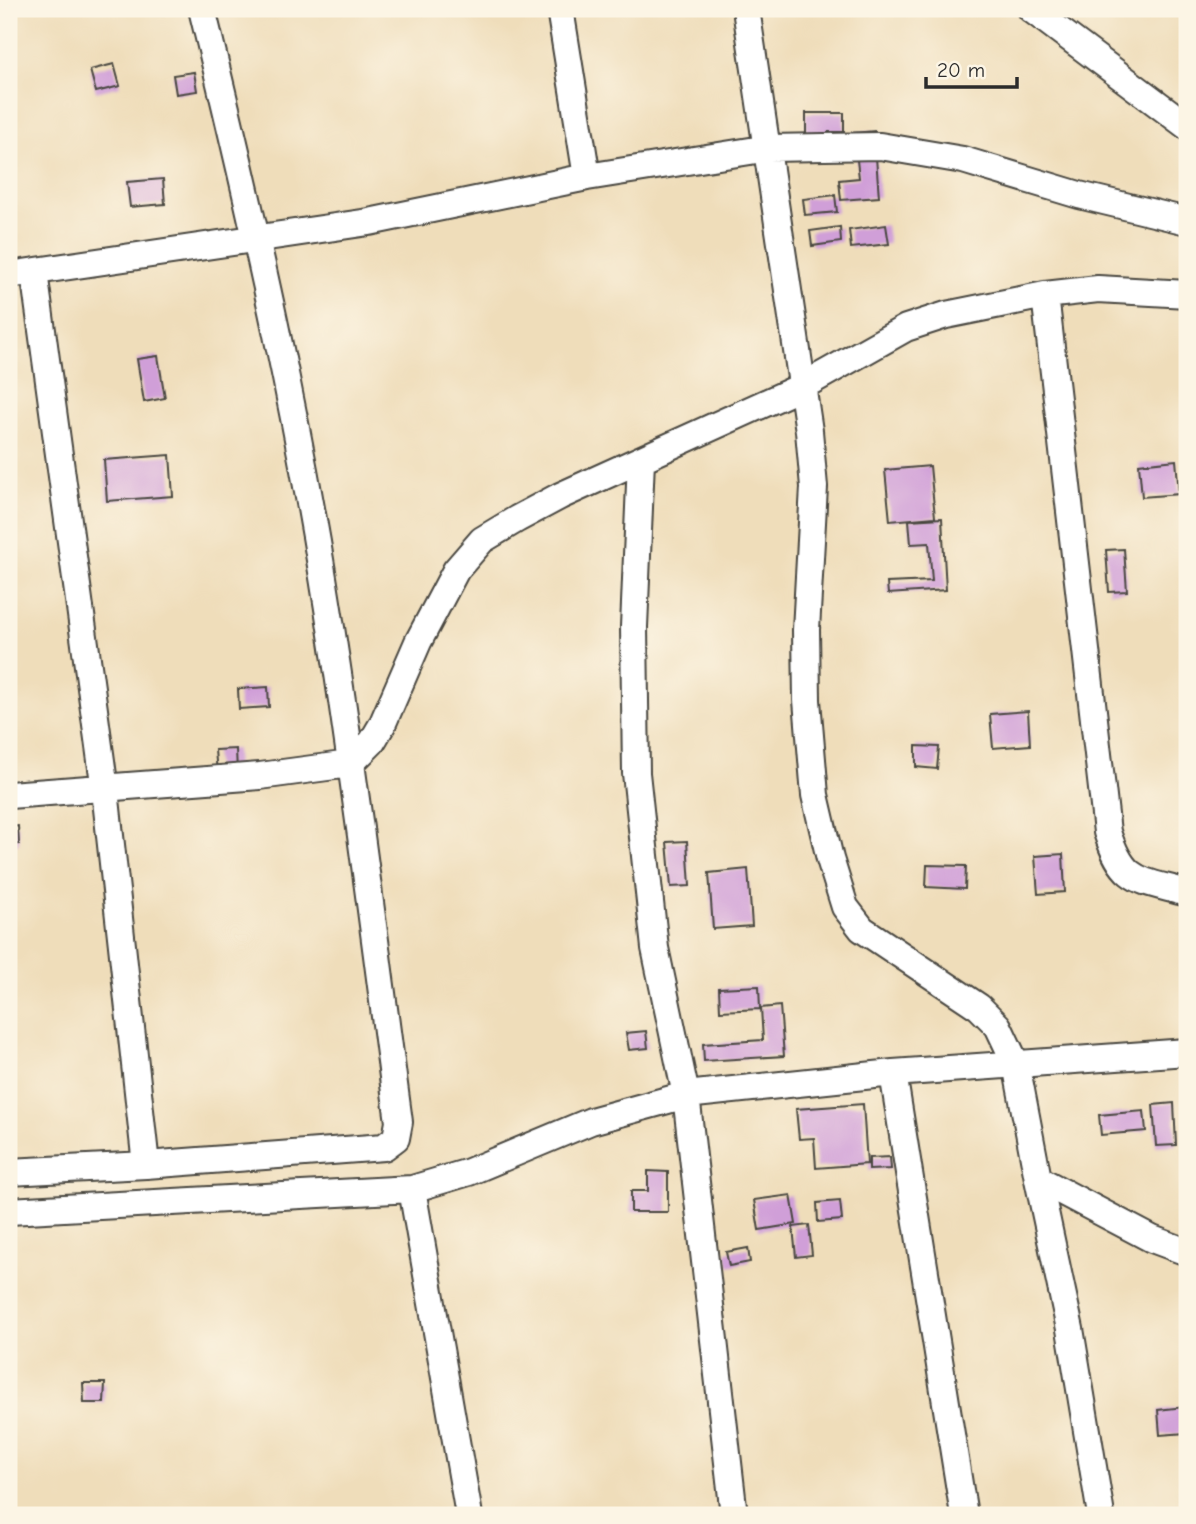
<svg xmlns="http://www.w3.org/2000/svg" width="1196" height="1524" viewBox="0 0 1196 1524" font-family="'Comic Neue',sans-serif">
<style>
.building{fill:#d09fd8}
.lines{fill:none;stroke-linecap:round;stroke-linejoin:round}
.minor-casing{stroke:#484640;stroke-width:30}
.minor{stroke:#fff;stroke-width:26}
</style>
<rect width="100%" height="100%" fill="#fcf5e5"/>
<filter id="ink" filterUnits="userSpaceOnUse"><feTurbulence type="fractalNoise" baseFrequency=".0143" numOctaves="2"/><feDisplacementMap in="SourceGraphic" scale="14" xChannelSelector="R" yChannelSelector="G"/><feConvolveMatrix kernelMatrix="1 2 1 2 8 2 1 2 1" color-interpolation-filters="sRGB"/></filter>
<filter id="wash" filterUnits="userSpaceOnUse"><feTurbulence type="fractalNoise" baseFrequency=".00686" numOctaves="4" result="noise"/><feDisplacementMap in="SourceGraphic" scale="28" xChannelSelector="R" yChannelSelector="G"/><feGaussianBlur stdDeviation="1.57" result="paint"/><feColorMatrix in="noise" values="0 0 0 0 0 0 0 0 0 0 0 0 0 0 0 0 0 1.4 0 .05"/><feComposite in="paint" operator="in"/></filter>
<g filter="url(#wash)">
<rect width="100%" height="100%" fill="#efddba"/>
<g id="blocks">
<path class="building" d="M 114,64 L 120,86 L 96,92 L 90,70 Z
M 194,72 L 197,91 L 176,94 L 173,75 Z
M 806,113 L 844,113 L 844,132 L 829,132 L 829,152 L 806,151 Z
M 874,131 L 879,197 L 841,200 L 839,180 L 859,178 L 854,133 Z
M 163,179 L 165,204 L 130,207 L 127,182 Z
M 835,195 L 837,212 L 805,215 L 803,199 Z
M 886,225 L 889,244 L 851,248 L 849,230 Z
M 840,227 L 841,242 L 812,246 L 810,231 Z
M 158,356 L 165,398 L 144,402 L 137,359 Z
M 170,455 L 173,496 L 107,501 L 104,460 Z
M 1176,460 L 1179,494 L 1142,497 L 1139,464 Z
M 930,466 L 935,517 L 890,521 L 885,470 Z
M 942,518 L 946,590 L 888,594 L 887,583 L 932,581 L 929,543 L 911,544 L 909,520 Z
M 1124,549 L 1127,591 L 1109,592 L 1106,550 Z
M 268,687 L 269,707 L 239,709 L 238,689 Z
M 1028,711 L 1030,745 L 993,748 L 990,714 Z
M 916,746 L 939,747 L 937,769 L 916,767 Z
M 236,749 L 237,772 L 217,773 L 215,750 Z
M 18,826 L 19,844 L 9,845 L 9,827 Z
M 687,841 L 690,886 L 671,887 L 667,842 Z
M 1063,854 L 1065,892 L 1038,894 L 1035,856 Z
M 927,865 L 966,866 L 965,889 L 926,887 Z
M 748,869 L 752,926 L 713,929 L 709,873 Z
M 759,986 L 760,1009 L 720,1011 L 719,988 Z
M 780,1006 L 784,1056 L 704,1061 L 703,1044 L 763,1040 L 761,1008 Z
M 646,1031 L 648,1048 L 629,1050 L 626,1033 Z
M 1174,1103 L 1176,1145 L 1156,1146 L 1153,1105 Z
M 863,1104 L 867,1164 L 816,1168 L 814,1138 L 799,1139 L 796,1109 Z
M 1144,1111 L 1146,1131 L 1101,1135 L 1099,1115 Z
M 890,1157 L 891,1169 L 869,1170 L 869,1158 Z
M 648,1171 L 668,1172 L 668,1212 L 631,1212 L 631,1191 L 648,1191 Z
M 791,1195 L 796,1224 L 759,1230 L 754,1200 Z
M 840,1201 L 842,1220 L 818,1222 L 817,1203 Z
M 809,1225 L 812,1255 L 796,1257 L 793,1227 Z
M 748,1248 L 750,1262 L 729,1266 L 726,1252 Z
M 83,1383 L 105,1383 L 104,1403 L 84,1403 Z
M 1184,1407 L 1186,1433 L 1160,1435 L 1158,1410 Z"/>
</g>
</g>
<g filter="url(#ink)">
<use href="#blocks" fill-opacity="0" stroke="#484640" stroke-width="2"/>
<g class="lines">
<g class="minor-casing">
<path id="minor" d="M 560,9 L 587,177
M 746,9 L 809,431 L 814,487 L 806,630 L 807,700 L 815,795 L 830,859 L 845,907 L 862,929 L 979,1007 L 998,1026 L 1016,1064 L 1038,1179 L 1152,1239 L 1187,1252
M 1031,9 L 1187,126
M 34,272 L 105,790 L 146,1165
M 9,275 L 369,222 L 587,177 L 769,148 L 880,146 L 963,160 L 1079,195 L 1187,221
M 1045,295 L 1107,832 C 1124,884 1138,879 1187,893
M 641,460 L 634,627 L 636,773 L 655,948 L 686,1095 L 734,1515
M 9,795 L 260,776 L 350,764 L 372,742 L 382,725 L 418,642 L 456,570 L 482,540 L 517,519 L 560,496 L 803,386 L 906,328 L 946,315 L 1045,295 L 1098,289 L 1187,294
M 893,1073 L 964,1515
M 9,1172 L 146,1165 L 384,1147 L 396,1138 L 399,1122 C 378,966 359,810 335,654 C 303,437 254,222 202,9
M 1038,1179 L 1070,1329 L 1101,1515
M 412,1189 L 469,1515
M 9,1211 L 412,1189 L 469,1172 L 591,1121 L 686,1095 L 893,1073 L 1187,1052"/>
</g>
<use href="#minor" class="minor"/>
</g>
</g>
<rect width="1196" height="1524" fill="none" stroke="#fcf5e5" stroke-width="35"/>
<path d="M926 77v10h91v-10" fill="none" stroke="#2b2b2b" stroke-width="3.5"/>
<text x="937" y="77" font-size="21" fill="#2b2b2b" stroke="#fcf5e5" stroke-width="5" paint-order="stroke">20 m</text>
</svg>
